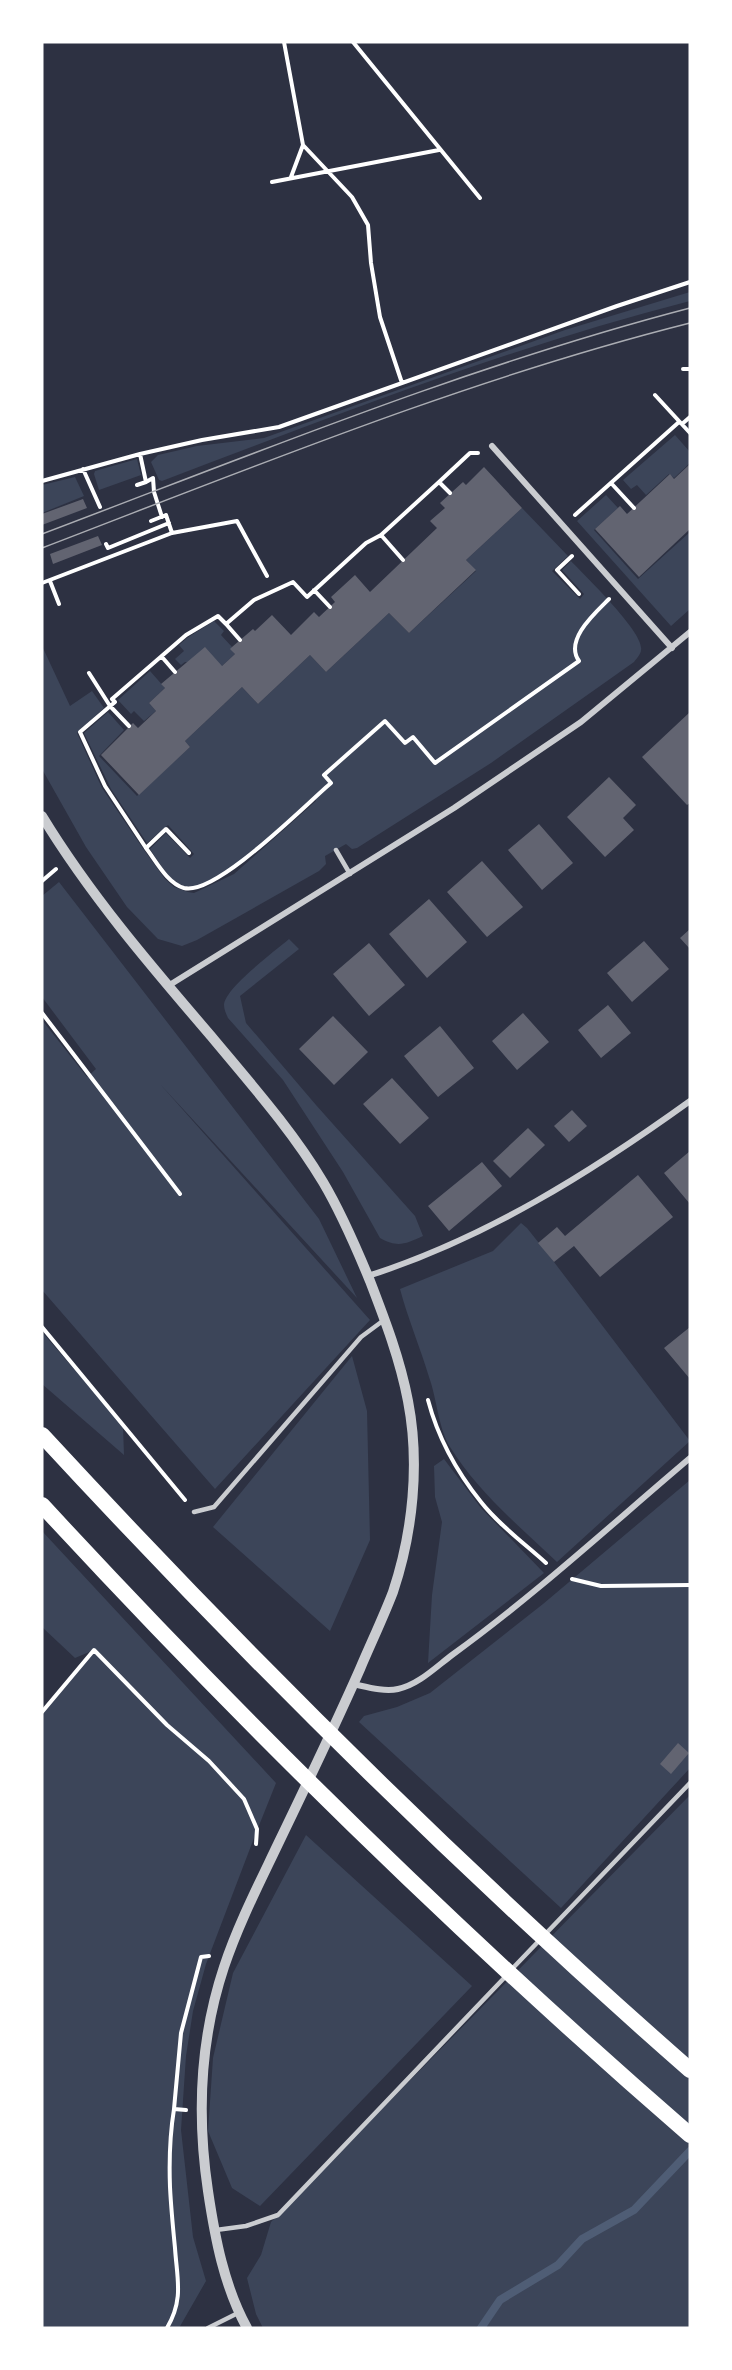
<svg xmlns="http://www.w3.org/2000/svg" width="732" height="2370" viewBox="0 0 732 2370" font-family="'PT Sans',sans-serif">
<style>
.green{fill:#3c4559}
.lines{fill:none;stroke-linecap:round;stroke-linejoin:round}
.stream{stroke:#4f5d75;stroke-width:8}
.building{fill:#626471}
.path{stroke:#fff;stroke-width:4}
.service{stroke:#caccd0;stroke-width:4.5}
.minor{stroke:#caccd0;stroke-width:6}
.tertiary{stroke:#caccd0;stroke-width:10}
.trunk{stroke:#fff;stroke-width:16}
.tram{stroke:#abadb3;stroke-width:1.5}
</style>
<rect width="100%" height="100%" fill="#2d3142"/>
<path class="green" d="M 690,292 L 690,301 C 510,347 336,415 162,481 L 159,480 L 151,462 L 158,455 L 197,446 L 264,438 L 565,330 Z
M 675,435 L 690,452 L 690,463 L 674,478 L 669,474 L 646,495 L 637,485 L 631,489 L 623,480 Z
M 137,459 L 141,475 L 99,490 L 94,474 L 95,471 Z
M 75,477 L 84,496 L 42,513 L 42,485 Z
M 606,495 L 618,508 L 594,530 L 638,579 L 690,532 L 690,609 L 671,626 L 577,521 Z
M 522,508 L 568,556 L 552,571 L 580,599 L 584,594 L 562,570 L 571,561 C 584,575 645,633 641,650 C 641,654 636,659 634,662 L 491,763 L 357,848 L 352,849 L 346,844 L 325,856 L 326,864 L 319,871 L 197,940 L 182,946 L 158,939 L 127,907 L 86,847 L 42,769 L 42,646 L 70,706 L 92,691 L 104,708 L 77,733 L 102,788 L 144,850 L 165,879 L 174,887 L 188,892 L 194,893 L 234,874 L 316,801 L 313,797 C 290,817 215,894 185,886 C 169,882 159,862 150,849 L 166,833 L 190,858 L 194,854 L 168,825 L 147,843 L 111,789 L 84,733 L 108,712 L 124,730 L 99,756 L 137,796 L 190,747 L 185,741 L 242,687 L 258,704 L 310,655 L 326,672 L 389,613 L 409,633 L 476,571 L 466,560 Z
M 214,621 L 224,631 L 221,635 L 232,647 L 231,649 L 235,654 L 222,666 L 185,662 L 181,665 L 175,659 L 184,651 L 179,645 L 187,638 Z
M 150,671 L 165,688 L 149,703 L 156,711 L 144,721 L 134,711 L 131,714 L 118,700 Z
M 59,882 L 319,1219 L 357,1298 L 160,1084 L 370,1320 L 215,1489 L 42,1290 L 42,1020 L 87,1077 L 96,1069 L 42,997 L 42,896 Z
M 289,939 L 299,949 L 240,996 L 246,1023 L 316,1105 L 415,1216 L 423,1236 C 405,1244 398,1248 380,1238 L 343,1172 L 283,1080 L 228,1018 C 226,1014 224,1009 224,1005 C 225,988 275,951 289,939 Z
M 521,1223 L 527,1228 L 554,1262 L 690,1441 L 557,1562 C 519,1526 478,1492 450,1447 C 438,1427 437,1399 429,1377 C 420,1347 408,1319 400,1289 L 493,1251 Z
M 42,1332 L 123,1426 L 124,1455 L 42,1384 Z
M 352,1356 L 367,1411 L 370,1540 L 330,1631 L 213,1527 Z
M 444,1459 L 481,1508 L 544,1573 L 428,1663 L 432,1595 L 442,1522 L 435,1497 L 434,1466 Z
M 690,1480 L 690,1768 L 561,1908 L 359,1722 L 364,1716 L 397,1707 L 430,1693 L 543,1604 Z
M 42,1531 L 276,1783 L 258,1828 L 244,1799 L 257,1830 L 206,1964 L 193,2011 L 186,2056 L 181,2130 L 193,2237 L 206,2281 L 179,2328 L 42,2328 L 42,1713 L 94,1652 L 168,1725 L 94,1650 L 75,1658 L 42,1627 Z
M 690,1795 L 690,2328 L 263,2328 L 256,2314 L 247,2278 L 261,2255 L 271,2222 Z
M 306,1835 L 472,1986 L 260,2206 L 232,2188 L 208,2131 L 213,2058 L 233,1973 Z"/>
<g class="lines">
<path class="stream" d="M 481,2328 L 500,2300 L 558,2265 L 582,2239 L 634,2210 L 690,2151"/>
</g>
<path class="building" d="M 690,464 L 690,529 L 639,577 L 595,529 L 620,506 L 627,514 L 670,474 L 674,479 Z
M 484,467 L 522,508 L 466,560 L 476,570 L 409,633 L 389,613 L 326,672 L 310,655 L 258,704 L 242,687 L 185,741 L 190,747 L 139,795 L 101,755 L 133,723 L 138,728 L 156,711 L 149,703 L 165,688 L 161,684 L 205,647 L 222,666 L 235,654 L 230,649 L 232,647 L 253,629 L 255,631 L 272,615 L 291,635 L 314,612 L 319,617 L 335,602 L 331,597 L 355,575 L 370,592 L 437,528 L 430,521 L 445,508 L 440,503 L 463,482 L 466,485 Z
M 83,499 L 87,508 L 42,525 L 42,514 Z
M 98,536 L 102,545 L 53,564 L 50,554 Z
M 690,712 L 690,803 L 687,805 L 642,757 Z
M 609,777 L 636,805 L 623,818 L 634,830 L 605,857 L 567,817 Z
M 539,824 L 573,863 L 542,890 L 508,850 Z
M 482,861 L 523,907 L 487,937 L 447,892 Z
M 429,899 L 467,942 L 427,978 L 389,934 Z
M 690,929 L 690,949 L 680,938 Z
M 644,941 L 669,969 L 632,1002 L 607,973 Z
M 369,943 L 405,985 L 369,1016 L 333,974 Z
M 608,1005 L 631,1033 L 601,1058 L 578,1030 Z
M 523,1013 L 549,1042 L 517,1070 L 492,1041 Z
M 333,1016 L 368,1052 L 334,1085 L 299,1049 Z
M 440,1026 L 474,1068 L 438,1097 L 404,1056 Z
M 392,1078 L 429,1118 L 400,1144 L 363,1104 Z
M 572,1110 L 587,1126 L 569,1142 L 554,1126 Z
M 528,1128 L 545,1145 L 510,1178 L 493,1161 Z
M 690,1151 L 690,1204 L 664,1173 Z
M 482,1162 L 502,1186 L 449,1231 L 428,1206 Z
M 638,1175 L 673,1217 L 600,1277 L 574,1246 L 554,1262 L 538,1243 L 557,1227 L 565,1236 Z
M 690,1327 L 690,1379 L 664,1348 Z
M 678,1743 L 689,1753 L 671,1774 L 660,1764 Z"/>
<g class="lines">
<path class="path" d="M 284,42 L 303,145 L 352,197 L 368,225 L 371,263 L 380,317 L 402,383
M 353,42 L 480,198
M 291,177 L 303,145
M 272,182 L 439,150
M 683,369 L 690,369
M 655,395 L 690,433
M 682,424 L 690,417
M 140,454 L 146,482 L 153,478 L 154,492 L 162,517
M 83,469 L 100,507
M 42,481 L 140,454 L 202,440 L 279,427 L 617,306 L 690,282
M 439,482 L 470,453 L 478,453
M 611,483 L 634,508
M 137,485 L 146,482
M 575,515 L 679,422
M 172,533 L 237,521 L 267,576
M 381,535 L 403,560
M 106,544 L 108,548 L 169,523
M 572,556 L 557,570 L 579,594
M 50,581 L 59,604
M 42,583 L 172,533 L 166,515 L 151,521
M 314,590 L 330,607
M 226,624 L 240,640
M 162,657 L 175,672
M 89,673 L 110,706 L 129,726
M 146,848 C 156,861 167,883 184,888 C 216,896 305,805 331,783 L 324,775 L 385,721 L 405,743 L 413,737 L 435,763 L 579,661 C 564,640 595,613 609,599
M 189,853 L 166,829 L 146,848 L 105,786 L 80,732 L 115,702 L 112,699 L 186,635 L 218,616 L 226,624 L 254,600 L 293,582 L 307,597 L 366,543 L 381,535 L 439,482 L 450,493
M 42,881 L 56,869
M 42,1013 L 180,1194
M 42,1327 L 185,1500
M 428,1400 C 438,1438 456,1471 481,1502 C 499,1525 525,1544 546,1563
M 572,1579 L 601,1586 L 690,1585
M 42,1712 L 94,1650 L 167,1725 L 209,1761 L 244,1799 L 257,1829 L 256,1844
M 186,2110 L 174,2109 L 181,2033 L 201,1957 L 209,1956
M 167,2328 C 184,2299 177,2279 175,2248 C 173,2228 171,2207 170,2187 C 169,2161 170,2134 174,2109"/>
<path class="service" d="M 336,850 L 350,874
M 194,1512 L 214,1507 L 361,1337 L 384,1320
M 511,1970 L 690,1783
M 216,2230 L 246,2226 L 278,2215 L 506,1976
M 208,2328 L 238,2313"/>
<path class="minor" d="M 492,446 L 672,648
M 168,986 L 454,808 L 581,722 L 690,632
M 368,1276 C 486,1238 590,1173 690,1101
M 353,1684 C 367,1687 384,1692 398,1689 C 418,1685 436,1667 452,1655 C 535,1595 612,1524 690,1458"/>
<path class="tertiary" d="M 42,816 C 90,895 151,966 211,1036 C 250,1083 292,1130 323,1182 C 342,1214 356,1247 370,1281 C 385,1320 400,1359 408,1401 C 420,1463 413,1532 393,1592 C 383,1618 371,1643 360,1669 C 334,1728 306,1786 278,1844 C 259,1884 238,1925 224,1967 C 200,2039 197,2117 208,2191 C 215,2238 224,2286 247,2328"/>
<path class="trunk" d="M 42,1435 C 247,1657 463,1871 690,2070
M 42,1505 C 246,1726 463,1938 690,2135"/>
<path class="tram" d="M 42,534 C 256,453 468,366 690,308
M 42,548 C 256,466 468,379 690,323"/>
</g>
<rect width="732" height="2370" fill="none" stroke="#ffffff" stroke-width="87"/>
</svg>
